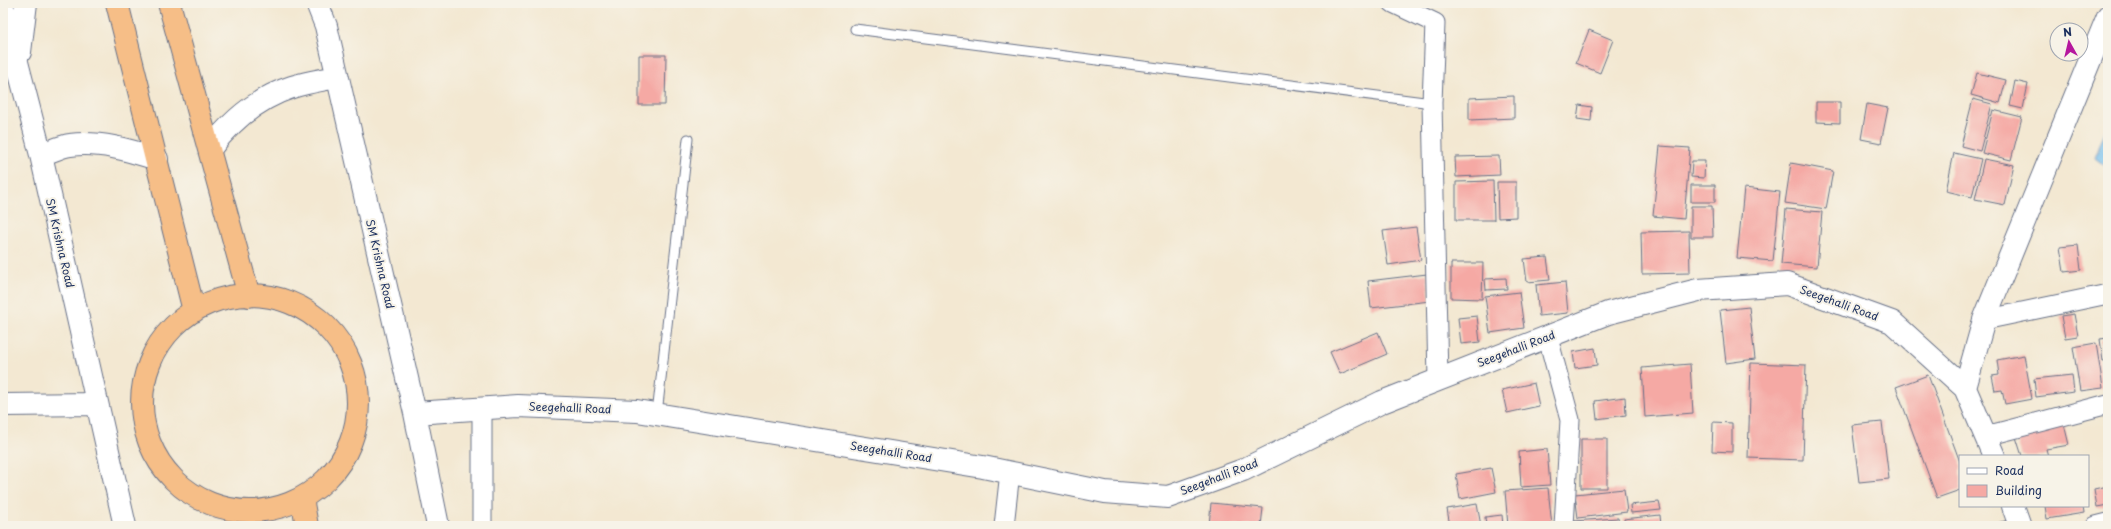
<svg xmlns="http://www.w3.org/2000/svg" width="2111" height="529" viewBox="0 0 2111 529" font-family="'Playpen Sans',sans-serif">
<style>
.water{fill:#76c0ef;stroke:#4878a6}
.building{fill:#f5a9a4}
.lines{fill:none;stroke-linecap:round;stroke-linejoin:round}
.service-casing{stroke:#677087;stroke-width:11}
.minor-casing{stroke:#677087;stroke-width:21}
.tertiary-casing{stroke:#677087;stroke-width:24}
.trunk-casing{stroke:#677087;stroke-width:24}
.service{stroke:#fff;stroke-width:9}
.minor{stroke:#fff;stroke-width:19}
.tertiary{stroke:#fff;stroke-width:22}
.trunk{stroke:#f6be87;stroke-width:22}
.labels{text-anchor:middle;stroke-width:4;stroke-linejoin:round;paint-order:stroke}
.street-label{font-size:11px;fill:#1b2f5e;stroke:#f7f3e8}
</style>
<rect width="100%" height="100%" fill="#f7f3e8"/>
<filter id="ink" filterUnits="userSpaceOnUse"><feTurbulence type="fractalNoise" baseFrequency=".025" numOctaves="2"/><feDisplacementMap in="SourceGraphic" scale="8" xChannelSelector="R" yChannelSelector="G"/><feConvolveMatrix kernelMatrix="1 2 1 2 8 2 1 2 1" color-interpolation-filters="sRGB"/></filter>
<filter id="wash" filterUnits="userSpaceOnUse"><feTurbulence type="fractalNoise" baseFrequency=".012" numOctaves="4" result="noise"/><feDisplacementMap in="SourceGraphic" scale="16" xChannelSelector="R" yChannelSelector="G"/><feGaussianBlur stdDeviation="0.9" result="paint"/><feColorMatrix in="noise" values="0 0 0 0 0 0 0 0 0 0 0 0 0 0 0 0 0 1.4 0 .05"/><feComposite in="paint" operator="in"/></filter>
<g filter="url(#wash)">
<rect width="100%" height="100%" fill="#f3e8d2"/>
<path class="water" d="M 2108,123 L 2108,168 L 2095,158 Z"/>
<g id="blocks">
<path class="building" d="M 1589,30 L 1613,40 L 1600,73 L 1576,63 Z
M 639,55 L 666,55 L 665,105 L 639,105 Z
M 1977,73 L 2006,80 L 2000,103 L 1971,95 Z
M 2015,81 L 2028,84 L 2023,109 L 2010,106 Z
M 1514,96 L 1514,118 L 1469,120 L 1469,98 Z
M 1973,99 L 1992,104 L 1980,151 L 1961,146 Z
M 1816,102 L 1840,102 L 1840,123 L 1816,122 Z
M 1867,104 L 1888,108 L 1881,143 L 1861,139 Z
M 1579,105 L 1592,107 L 1591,121 L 1577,119 Z
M 1993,110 L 2022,117 L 2011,160 L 1982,153 Z
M 1660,146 L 1690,148 L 1684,219 L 1653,216 Z
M 1954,153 L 1981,159 L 1972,197 L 1946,191 Z
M 1499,156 L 1500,175 L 1456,177 L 1455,157 Z
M 1984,159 L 2014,165 L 2005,205 L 1975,199 Z
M 1692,161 L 1705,161 L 1704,178 L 1691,177 Z
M 1791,163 L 1833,171 L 1826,209 L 1785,203 Z
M 1493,181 L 1494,220 L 1456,220 L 1456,182 Z
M 1497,182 L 1516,182 L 1516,217 L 1498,218 Z
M 1691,185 L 1715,185 L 1715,202 L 1691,202 Z
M 1744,188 L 1780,192 L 1773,261 L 1737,258 Z
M 1691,206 L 1712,206 L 1713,237 L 1691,237 Z
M 1786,209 L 1822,212 L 1817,267 L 1781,264 Z
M 1416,227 L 1421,260 L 1388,265 L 1383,231 Z
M 1689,231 L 1690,273 L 1642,274 L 1641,232 Z
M 2078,245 L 2081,270 L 2064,272 L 2060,247 Z
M 1547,257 L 1550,280 L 1527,282 L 1524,259 Z
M 1451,263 L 1483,263 L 1482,299 L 1451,298 Z
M 1427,274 L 1430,301 L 1371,308 L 1368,281 Z
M 1506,278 L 1507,289 L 1486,290 L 1485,279 Z
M 1565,282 L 1568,313 L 1539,316 L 1536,285 Z
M 1519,292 L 1524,328 L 1490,333 L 1485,296 Z
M 1749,307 L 1755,359 L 1726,363 L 1720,310 Z
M 2074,314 L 2078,336 L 2065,338 L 2061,316 Z
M 1477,316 L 1480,342 L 1461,344 L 1458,318 Z
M 1378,332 L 1387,354 L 1340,374 L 1330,352 Z
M 2108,338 L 2108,360 L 2103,361 L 2100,339 Z
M 2096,343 L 2103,388 L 2080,391 L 2073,347 Z
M 1595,348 L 1597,365 L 1575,368 L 1573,352 Z
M 2024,355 L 2032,399 L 2005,404 L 2002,390 L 1995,391 L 1992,376 L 1999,375 L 1997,360 Z
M 1751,363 L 1806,365 L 1803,460 L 1748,458 Z
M 1690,364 L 1693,413 L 1645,417 L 1642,368 Z
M 1928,375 L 1960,462 L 1960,490 L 1937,498 L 1896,387 Z
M 2072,375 L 2074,392 L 2036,397 L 2034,379 Z
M 1534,383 L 1539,406 L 1507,413 L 1502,390 Z
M 1625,397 L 1626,415 L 1597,419 L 1595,401 Z
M 1713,422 L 1732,423 L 1732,452 L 1712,451 Z
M 1882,422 L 1889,479 L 1859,482 L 1852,425 Z
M 2064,424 L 2069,445 L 2046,449 L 2048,456 L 2022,456 L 2015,434 Z
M 1581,439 L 1607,439 L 1607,488 L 1581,488 Z
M 1547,449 L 1550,485 L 1521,487 L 1519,452 Z
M 1491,468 L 1496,492 L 1460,499 L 1456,474 Z
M 2108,486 L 2108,505 L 2097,507 L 2094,489 Z
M 1548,488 L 1552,526 L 1508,526 L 1505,491 Z
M 1624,489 L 1627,512 L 1578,518 L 1575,494 Z
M 1659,502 L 1661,510 L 1631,513 L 1630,505 Z
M 1211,503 L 1263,508 L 1261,526 L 1209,526 Z
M 1477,504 L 1481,526 L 1450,526 L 1447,509 Z
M 2045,506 L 2083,506 L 2084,513 L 2047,519 Z
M 1502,515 L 1503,526 L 1486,526 L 1485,517 Z
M 1660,515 L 1661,526 L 1625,526 L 1624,519 Z
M 1618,518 L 1619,526 L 1574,526 L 1573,521 Z
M 2013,519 L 2015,526 L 1988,526 L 1988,525 Z"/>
</g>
</g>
<g filter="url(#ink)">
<use href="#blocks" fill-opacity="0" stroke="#677087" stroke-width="1"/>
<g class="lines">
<g class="service-casing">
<path id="service" d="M 855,29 L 1432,103
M 657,414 L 688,139"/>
</g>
<g class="minor-casing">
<path id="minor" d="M 1393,3 L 1435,23 L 1432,103 L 1438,379
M 1984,320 L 2108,294
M 1548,338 L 1570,420 L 1564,526
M 482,409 L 482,526
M 1986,436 L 2108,404
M 1004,526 L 1010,472
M 2096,526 L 2108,523"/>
</g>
<g class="tertiary-casing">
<path id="tertiary" d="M 317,3 L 326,26 L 415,413 L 438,526
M 3,8 L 41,155 L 125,526
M 20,52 L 26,3
M 210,149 C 231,121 258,98 292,87 C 307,82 323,80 337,77
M 41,155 C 50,152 61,146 70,145 C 99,141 129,150 157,159
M 3,405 L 96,404
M 415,413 L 518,406 L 637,411 L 983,467 L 1105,492 L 1168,497 L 1243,470 L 1382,402 L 1608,313 L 1698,290 L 1787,284 L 1892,322 L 1965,388
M 1994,456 L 1965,388 L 1984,320 L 2108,16
M 2013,506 L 2020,526"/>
</g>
<g class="trunk-casing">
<path id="trunk" d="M 117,3 L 194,311
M 169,3 L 249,296
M142 403a108 108 0 1 1 216 0a108 108 0 1 1-216 0Z
M 302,498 L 307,526"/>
</g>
<use href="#service" class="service"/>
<use href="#minor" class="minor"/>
<use href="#tertiary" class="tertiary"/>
<use href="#trunk" class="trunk"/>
</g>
</g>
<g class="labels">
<g class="street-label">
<text transform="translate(60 243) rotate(77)" y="4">SM Krishna Road</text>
<text transform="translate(380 264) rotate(77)" y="4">SM Krishna Road</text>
<text transform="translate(1839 303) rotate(20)" y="4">Seegehalli Road</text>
<text transform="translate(1516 349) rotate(-21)" y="4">Seegehalli Road</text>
<text transform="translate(570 408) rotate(2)" y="4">Seegehalli Road</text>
<text transform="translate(891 452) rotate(9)" y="4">Seegehalli Road</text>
<text transform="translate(1219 477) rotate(-21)" y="4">Seegehalli Road</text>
</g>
</g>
<rect width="2111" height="529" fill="none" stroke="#f7f3e8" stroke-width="16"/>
<rect x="1959" y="455" width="130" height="52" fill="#f7f3e8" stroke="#9fa5b1"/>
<rect x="1967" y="468" width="20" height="6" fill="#ffffff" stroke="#9fa5b1"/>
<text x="1995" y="475" font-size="12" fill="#1b2f5e">Road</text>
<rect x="1967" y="485" width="20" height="12" fill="#f5a9a4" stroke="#9fa5b1"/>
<text x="1995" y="495" font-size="12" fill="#1b2f5e">Building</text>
<g transform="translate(2069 42) rotate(352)"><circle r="19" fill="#f7f3e8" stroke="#9fa5b1"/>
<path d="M0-3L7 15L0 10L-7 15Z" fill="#b5179e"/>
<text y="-6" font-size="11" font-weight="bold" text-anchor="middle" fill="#1b2f5e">N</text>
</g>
</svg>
